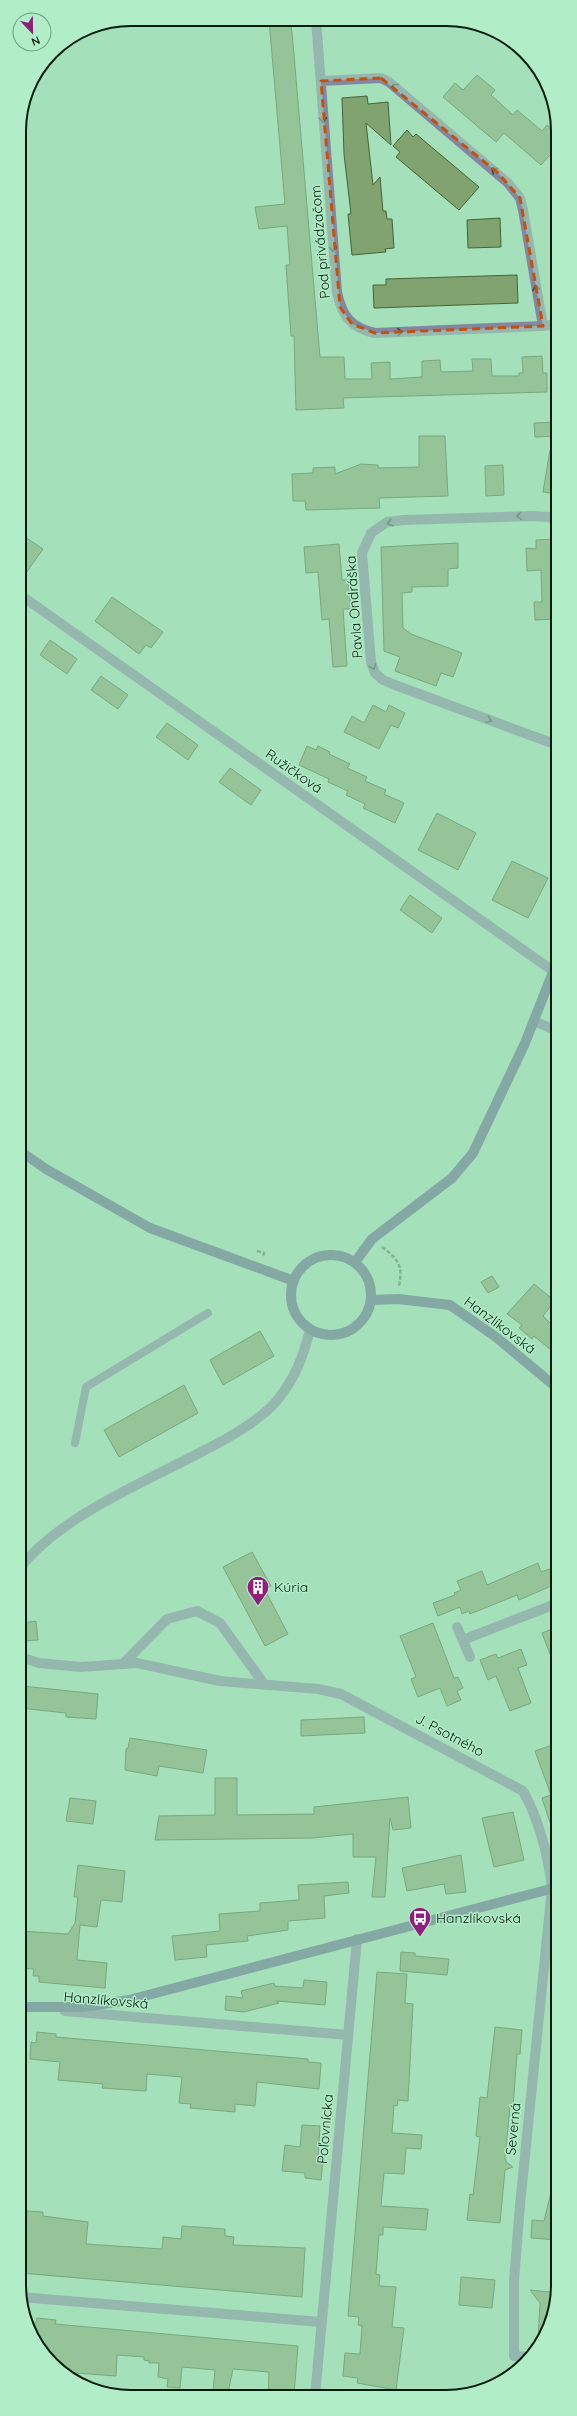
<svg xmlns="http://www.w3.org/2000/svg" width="577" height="2416" viewBox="0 0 577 2416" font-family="Quicksand,sans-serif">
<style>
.building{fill:#80a370;stroke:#446434}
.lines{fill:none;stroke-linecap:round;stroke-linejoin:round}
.path{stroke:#568066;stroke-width:2.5;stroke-dasharray:4 2;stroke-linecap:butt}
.lane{stroke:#8388a0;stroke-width:8}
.street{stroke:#8388a0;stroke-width:10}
.secondary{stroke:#5e6587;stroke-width:10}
.oneway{stroke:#374849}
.marked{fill:none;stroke:#c6500c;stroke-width:3;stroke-dasharray:8 5;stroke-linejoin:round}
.labels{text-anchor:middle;stroke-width:3;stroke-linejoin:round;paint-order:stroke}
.street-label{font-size:14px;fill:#051d0f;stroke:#b1eec7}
.poi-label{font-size:14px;fill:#051d0f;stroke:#b1eec7;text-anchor:start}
.rim{fill:none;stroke:#051d0f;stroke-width:2}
</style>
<rect width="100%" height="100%" fill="#a4e0ba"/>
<path class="building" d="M 269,20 L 290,20 L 292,32 L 320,357 L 344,357 L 345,379 L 372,379 L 371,363 L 390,362 L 390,379 L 422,377 L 422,361 L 440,360 L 441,372 L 473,371 L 472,359 L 491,359 L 492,376 L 519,376 L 519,373 L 523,373 L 522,357 L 542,356 L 543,373 L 547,373 L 547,392 L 343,398 L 344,408 L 296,410 L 294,336 L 291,336 L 288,294 L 286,265 L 290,265 L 287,226 L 259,229 L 255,207 L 285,204 Z
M 477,75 L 495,90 L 491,95 L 513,115 L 517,110 L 542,131 L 547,125 L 557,134 L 557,147 L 541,165 L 504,133 L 496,142 L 443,97 L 455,83 L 463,90 Z
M 367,96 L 368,104 L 388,102 L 391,145 L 366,123 L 373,185 L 380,177 L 383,211 L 386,211 L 387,219 L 392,219 L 394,248 L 385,249 L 386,252 L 352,255 L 348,214 L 351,214 L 344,154 L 342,98 Z
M 407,130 L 413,137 L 416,134 L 479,187 L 459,210 L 396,157 L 400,152 L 393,146 Z
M 500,218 L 501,247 L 468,248 L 467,220 Z
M 517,275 L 518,303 L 374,308 L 373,285 L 386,285 L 386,279 Z
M 557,422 L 557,436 L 535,437 L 534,423 Z
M 419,436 L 445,436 L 448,496 L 379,498 L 380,508 L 306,510 L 305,501 L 293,501 L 292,474 L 313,473 L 313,468 L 335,467 L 335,474 L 361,464 L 378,465 L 378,468 L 419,467 Z
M 550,450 L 557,451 L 557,494 L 543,492 Z
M 503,465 L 504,495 L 486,496 L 485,466 Z
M 19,533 L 43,549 L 19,583 Z
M 554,539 L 554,558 L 557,558 L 557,619 L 535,620 L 534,602 L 542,602 L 541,570 L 527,571 L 526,548 L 536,549 L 536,540 Z
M 458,543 L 458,568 L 448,569 L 448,586 L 412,587 L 412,592 L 402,593 L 403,628 L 411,634 L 462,653 L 453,677 L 441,673 L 436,686 L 395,671 L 400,657 L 384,651 L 381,547 Z
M 339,544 L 342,580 L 348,580 L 351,609 L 343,609 L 347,666 L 333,667 L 329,619 L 322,620 L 318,572 L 306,573 L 304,547 Z
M 112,597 L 163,632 L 151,648 L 146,645 L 139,654 L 95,621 Z
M 50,640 L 77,659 L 67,674 L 40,655 Z
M 101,676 L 128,695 L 118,709 L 91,690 Z
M 373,705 L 386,712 L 389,705 L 405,713 L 398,728 L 391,725 L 379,749 L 344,732 L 352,716 L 364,723 Z
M 167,723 L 198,745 L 188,760 L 156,737 Z
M 307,746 L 316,750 L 318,746 L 330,752 L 329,754 L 350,764 L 347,768 L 367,777 L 365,781 L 386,790 L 384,794 L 404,803 L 395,823 L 363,808 L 365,804 L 346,795 L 348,791 L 328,782 L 329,779 L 299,765 Z
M 230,768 L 261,790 L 251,805 L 219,782 Z
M 437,813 L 476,833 L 458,870 L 418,850 Z
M 512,861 L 548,878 L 528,918 L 492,900 Z
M 410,895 L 442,918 L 432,933 L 400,910 Z
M 492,1276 L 499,1287 L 488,1293 L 481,1282 Z
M 534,1284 L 555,1301 L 543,1316 L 557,1330 L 557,1355 L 534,1336 L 532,1339 L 519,1328 L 522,1325 L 507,1314 Z
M 260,1331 L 274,1356 L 223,1385 L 210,1360 Z
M 184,1385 L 198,1413 L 119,1457 L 104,1430 Z
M 252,1552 L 271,1586 L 265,1590 L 288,1634 L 265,1646 L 223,1567 Z
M 538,1563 L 541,1572 L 558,1566 L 558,1583 L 519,1600 L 517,1595 L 470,1614 L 469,1611 L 462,1614 L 460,1607 L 438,1616 L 433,1603 L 455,1595 L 454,1593 L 461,1590 L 457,1581 L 482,1571 L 487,1585 Z
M 36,1621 L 38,1640 L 23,1641 L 22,1623 Z
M 433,1623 L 454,1678 L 458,1677 L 463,1688 L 457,1691 L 461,1700 L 447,1706 L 440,1688 L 418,1697 L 411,1679 L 416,1677 L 400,1636 Z
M 558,1627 L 558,1670 L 556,1670 L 542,1633 Z
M 521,1649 L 527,1665 L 518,1668 L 531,1703 L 510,1711 L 496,1676 L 488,1680 L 480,1660 L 496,1654 L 498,1658 Z
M 22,1686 L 98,1694 L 96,1719 L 66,1717 L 66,1713 L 20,1708 Z
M 364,1717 L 365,1733 L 301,1736 L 301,1720 Z
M 130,1738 L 207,1750 L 203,1773 L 159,1766 L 157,1776 L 125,1770 L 126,1749 L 128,1748 Z
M 558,1743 L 558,1837 L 555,1838 L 542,1798 L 551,1795 L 535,1751 Z
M 215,1778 L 237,1778 L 237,1815 L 314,1814 L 314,1807 L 408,1797 L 411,1828 L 393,1830 L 390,1818 L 385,1897 L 372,1897 L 376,1857 L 353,1857 L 353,1834 L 312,1838 L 155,1840 L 159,1816 L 215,1815 Z
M 70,1798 L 96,1801 L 93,1824 L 66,1821 Z
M 513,1812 L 524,1860 L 494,1867 L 482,1818 Z
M 461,1855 L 466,1892 L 446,1894 L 444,1884 L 407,1891 L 402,1868 Z
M 78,1865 L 125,1871 L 122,1902 L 101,1900 L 97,1927 L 80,1925 L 77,1960 L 107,1963 L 105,1988 L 39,1982 L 39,1976 L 33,1976 L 34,1969 L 20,1968 L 20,1931 L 68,1934 L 75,1923 L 78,1897 L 74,1897 Z
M 348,1882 L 349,1893 L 324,1896 L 325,1918 L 288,1921 L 288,1930 L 247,1936 L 248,1941 L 206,1945 L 207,1957 L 175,1960 L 172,1936 L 220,1931 L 219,1914 L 260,1911 L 260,1903 L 299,1900 L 298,1885 Z
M 401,1952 L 415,1953 L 415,1956 L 449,1959 L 447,1975 L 400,1971 Z
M 377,1972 L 407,1974 L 405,2003 L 413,2004 L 408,2101 L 398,2100 L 397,2106 L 394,2105 L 392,2133 L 422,2135 L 421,2149 L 406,2148 L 404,2174 L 384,2173 L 381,2206 L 428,2209 L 426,2230 L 383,2227 L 383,2235 L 379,2235 L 376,2274 L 380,2275 L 379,2286 L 396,2287 L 392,2327 L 404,2328 L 396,2390 L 357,2383 L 358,2378 L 343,2376 L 345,2353 L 360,2354 L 362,2326 L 358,2325 L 359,2317 L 348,2316 Z
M 304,1980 L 327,1982 L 325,2005 L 276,2001 L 279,2003 L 244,2012 L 225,2010 L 226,1996 L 243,1998 L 241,1991 L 274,1983 L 275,1986 L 303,1988 Z
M 495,2027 L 522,2030 L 520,2054 L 517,2054 L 513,2107 L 510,2107 L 505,2158 L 506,2162 L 513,2167 L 505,2170 L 500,2223 L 467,2220 L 470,2194 L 473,2195 L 480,2137 L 476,2136 L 480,2097 L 487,2098 Z
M 37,2032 L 56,2034 L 56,2037 L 308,2059 L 308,2062 L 321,2063 L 319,2089 L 257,2082 L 255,2106 L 235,2104 L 235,2112 L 190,2108 L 191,2104 L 179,2103 L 182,2077 L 147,2074 L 146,2091 L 102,2088 L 103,2084 L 58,2080 L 60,2062 L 30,2059 L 31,2042 L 36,2043 Z
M 302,2125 L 320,2126 L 318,2159 L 323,2159 L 321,2180 L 305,2178 L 305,2173 L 282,2171 L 285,2145 L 300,2147 Z
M 553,2184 L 558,2185 L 558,2240 L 531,2238 L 532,2220 L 544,2221 Z
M 27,2211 L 43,2212 L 43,2216 L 88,2222 L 86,2244 L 162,2249 L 163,2237 L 181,2239 L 182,2226 L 225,2229 L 225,2236 L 234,2237 L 233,2245 L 305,2248 L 302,2297 L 20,2273 L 20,2241 L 24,2241 Z
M 461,2277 L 495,2280 L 492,2308 L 459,2305 Z
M 530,2290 L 558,2293 L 549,2328 L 541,2341 L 538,2341 L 540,2303 Z
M 37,2318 L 56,2320 L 55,2324 L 298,2346 L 294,2395 L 268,2395 L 269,2372 L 233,2369 L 228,2393 L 213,2391 L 215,2370 L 182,2367 L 180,2388 L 167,2387 L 168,2379 L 158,2377 L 159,2363 L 149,2363 L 149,2361 L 144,2360 L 144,2357 L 117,2355 L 116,2376 L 75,2373 L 74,2381 L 47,2359 L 30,2322 L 36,2323 Z"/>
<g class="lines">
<path class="path" d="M 382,1247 C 399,1260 403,1265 399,1286
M 257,1251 L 264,1253 L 263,1257"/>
<path class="lane" d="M 75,1443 L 86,1387 L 208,1313"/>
<path class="street" d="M 316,20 L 337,292 C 342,316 351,328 375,333 L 543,326 L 557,324
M 321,81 L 381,78 L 389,82 L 508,183 L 520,198 L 523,210 L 543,326
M 557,520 L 548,517 L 532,516 L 404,520 L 387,522 L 371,533 L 362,553 L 371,662 L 375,673 L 383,680 L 395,685 L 557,745
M 19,594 L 553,971
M 534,1021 L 557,1031
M 20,1568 C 60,1516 147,1481 205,1450 C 227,1439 264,1418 279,1398 C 296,1376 303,1357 310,1330
M 457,1627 L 470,1657
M 463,1640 L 558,1603
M 20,1657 L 39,1663 L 81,1667 L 137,1663 L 220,1681 L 318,1689 L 341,1694 L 523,1791 C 539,1820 548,1855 552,1888 L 520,2205 L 514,2281 L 514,2356 L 531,2357
M 123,1664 L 167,1619 L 197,1611 L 220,1623 L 264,1684
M 65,2011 L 348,2035
M 20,2297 L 321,2322
M 315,2396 L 357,1939"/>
<path class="secondary" d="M 20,1151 L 46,1169 L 150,1228 L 294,1281
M291 1295a40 40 0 1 1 80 0a40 40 0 1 1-80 0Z
M 355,1262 L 372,1239 L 452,1178 L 473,1153 L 525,1043 L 557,962
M 371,1300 L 398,1299 L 450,1305 L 496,1337 L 557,1388
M 20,2007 L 83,2007 L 129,2000 L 558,1887"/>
</g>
<defs><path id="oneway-chevron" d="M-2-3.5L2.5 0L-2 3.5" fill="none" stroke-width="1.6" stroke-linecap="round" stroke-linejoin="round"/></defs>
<g class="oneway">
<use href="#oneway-chevron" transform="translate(395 86) rotate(-141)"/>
<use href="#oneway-chevron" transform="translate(323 120) rotate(86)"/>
<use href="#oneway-chevron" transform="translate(494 170) rotate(-139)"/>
<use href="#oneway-chevron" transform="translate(333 249) rotate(86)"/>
<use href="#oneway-chevron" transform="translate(536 288) rotate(-99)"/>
<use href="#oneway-chevron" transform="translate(400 332) rotate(-2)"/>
<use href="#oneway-chevron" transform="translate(519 516) rotate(178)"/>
<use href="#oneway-chevron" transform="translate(390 523) rotate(162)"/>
<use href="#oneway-chevron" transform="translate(373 667) rotate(67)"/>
<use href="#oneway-chevron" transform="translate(489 720) rotate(20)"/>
</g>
<path d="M0 0H577V2416H0ZM 381,78 L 498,173 L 520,198 L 543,326 L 375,333 L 352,324 L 340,307 L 321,81 Z" fill="#a4e0ba" fill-opacity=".55" fill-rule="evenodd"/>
<path class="marked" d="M 381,78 L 498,173 L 520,198 L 543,326 L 375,333 L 352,324 L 340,307 L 321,81 Z"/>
<defs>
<g id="building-pin" transform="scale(1.15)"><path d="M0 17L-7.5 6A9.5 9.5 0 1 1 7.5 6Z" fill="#911e7d" stroke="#b1eec7"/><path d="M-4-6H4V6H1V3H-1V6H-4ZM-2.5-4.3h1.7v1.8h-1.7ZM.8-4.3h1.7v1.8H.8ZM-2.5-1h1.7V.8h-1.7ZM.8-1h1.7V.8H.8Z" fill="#fff"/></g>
<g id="bus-pin" transform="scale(1.15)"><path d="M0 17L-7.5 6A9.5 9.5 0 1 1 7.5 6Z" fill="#911e7d" stroke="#b1eec7"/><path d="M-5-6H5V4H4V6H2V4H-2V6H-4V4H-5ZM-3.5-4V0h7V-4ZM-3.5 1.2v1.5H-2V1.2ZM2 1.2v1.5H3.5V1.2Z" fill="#fff"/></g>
</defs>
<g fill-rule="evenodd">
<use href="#building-pin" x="258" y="1587"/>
<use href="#bus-pin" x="420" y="1918"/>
</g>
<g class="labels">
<g class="street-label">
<text transform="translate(320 242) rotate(-95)" y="5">Pod privádzačom</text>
<text transform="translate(354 607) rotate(-94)" y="5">Pavla Ondráška</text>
<text transform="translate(294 771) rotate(35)" y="5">Ružičková</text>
<text transform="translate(500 1325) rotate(37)" y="5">Hanzlíkovská</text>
<text transform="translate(450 1735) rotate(28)" y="5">J. Psotného</text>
<text transform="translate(106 2000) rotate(5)" y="5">Hanzlíkovská</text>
<text transform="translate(325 2129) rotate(-85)" y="5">Poľovnícka</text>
<text transform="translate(513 2129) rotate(-84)" y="5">Severná</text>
</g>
<g class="poi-label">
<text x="274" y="1592">Kúria</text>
<text x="436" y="1923">Hanzlíkovská</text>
</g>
</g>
<path d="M0 0H577V2416H0ZM131 26H446A105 105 0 0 1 551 131V2285A105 105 0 0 1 446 2390H131A105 105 0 0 1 26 2285V131A105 105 0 0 1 131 26Z" fill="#b1eec7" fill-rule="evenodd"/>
<path class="rim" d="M131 26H446A105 105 0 0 1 551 131V2285A105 105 0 0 1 446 2390H131A105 105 0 0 1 26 2285V131A105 105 0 0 1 131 26Z"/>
<g transform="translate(32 32) rotate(158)"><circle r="19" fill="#b1eec7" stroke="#6c9a7d"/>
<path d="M0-3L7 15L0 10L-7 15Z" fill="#911e7d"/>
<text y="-6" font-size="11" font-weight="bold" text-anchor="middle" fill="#051d0f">N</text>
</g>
</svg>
